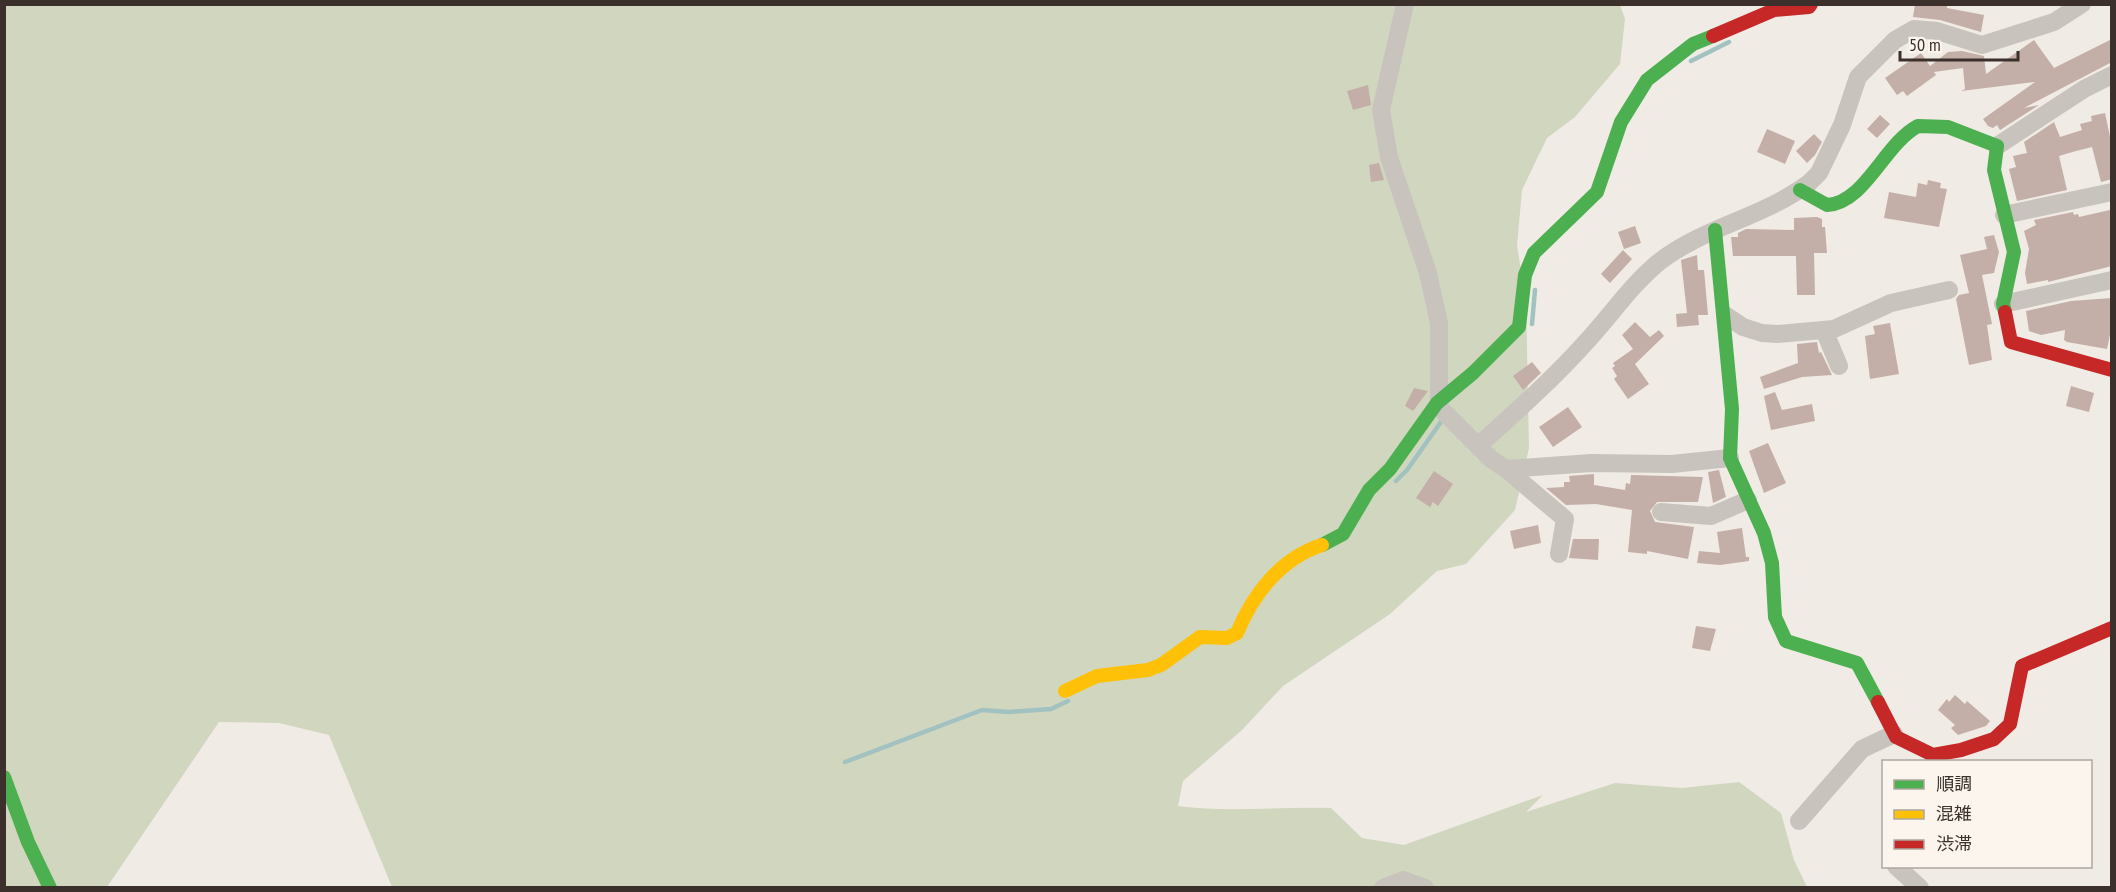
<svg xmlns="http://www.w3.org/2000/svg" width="2116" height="892" viewBox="0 0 2116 892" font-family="'PT Sans Narrow','Noto Sans JP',sans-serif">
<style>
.green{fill:#d1d6bf}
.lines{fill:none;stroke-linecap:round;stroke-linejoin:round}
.stream{stroke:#a1c2c1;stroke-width:4.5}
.building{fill:#c3afa7}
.street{stroke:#c9c3be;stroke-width:18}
.fast{stroke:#4caf50;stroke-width:14}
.slow{stroke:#ffc107;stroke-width:14}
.jam{stroke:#c62828;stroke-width:14}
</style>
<rect width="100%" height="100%" fill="#f0ebe5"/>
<path class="green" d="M 5,5 L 1620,5 L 1625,19 L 1620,64 L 1575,117 L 1547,138 L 1522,190 L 1517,246 L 1526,300 L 1529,448 L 1515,510 L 1466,564 L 1437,571 L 1390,614 L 1283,686 L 1242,730 L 1183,781 L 1178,806 C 1229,813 1280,806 1331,808 L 1362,838 L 1404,845 L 1543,795 L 1526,812 L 1615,783 L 1682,788 L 1739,782 L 1781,813 L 1794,860 L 1807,887 L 392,887 L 329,735 L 279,723 L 219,722 L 107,887 L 5,888 Z"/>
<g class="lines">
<path class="stream" d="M 1691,61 L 1729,42
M 1532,324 L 1535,290
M 1396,481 L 1407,470 L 1443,419
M 845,762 L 982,710 L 1009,712 L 1051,709 L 1068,701"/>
</g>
<path class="building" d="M 1915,4 L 1947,4 L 1947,8 L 1984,15 L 1981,32 L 1940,20 L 1913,17 Z
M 2112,39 L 2112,62 L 2024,108 L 2039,105 L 2000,130 L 1997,125 L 1993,128 L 1988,126 L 1983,119 L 2035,82 L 1961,91 L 1965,89 L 1963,68 L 1934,72 L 1936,75 L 1907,96 L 1903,91 L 1897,95 L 1885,78 L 1921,53 L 1930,66 L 1948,52 L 1962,51 L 1984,56 L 1986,74 L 2034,40 L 2054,68 Z
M 1368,85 L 1371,105 L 1353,110 L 1347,91 Z
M 2105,113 L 2112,146 L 2112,179 L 2101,182 L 2092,147 L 2076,151 L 2059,156 L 2067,190 L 2017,201 L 2009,169 L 2016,167 L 2013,156 L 2027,153 L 2024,142 L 2054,122 L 2060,137 L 2082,130 L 2080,124 L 2092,121 L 2091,116 Z
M 1880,115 L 1890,124 L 1877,138 L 1867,129 Z
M 1767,129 L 1795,141 L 1785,164 L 1757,152 Z
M 1814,134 L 1822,142 L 1815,155 L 1807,163 L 1796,151 Z
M 1379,163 L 1384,180 L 1371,182 L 1369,165 Z
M 1928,180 L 1941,183 L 1940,188 L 1947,189 L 1939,227 L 1884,218 L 1889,192 L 1916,197 L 1918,183 L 1927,185 Z
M 2110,210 L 2112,266 L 2048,282 L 2048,280 L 2027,284 L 2025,273 L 2029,249 L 2024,231 L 2036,225 L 2034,220 L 2073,212 L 2074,215 L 2078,214 L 2079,217 Z
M 1817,217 L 1822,219 L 1822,227 L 1825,227 L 1827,253 L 1814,253 L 1815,295 L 1797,295 L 1796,256 L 1733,256 L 1731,237 L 1738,237 L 1738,233 L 1746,229 L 1794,230 L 1794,218 Z
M 1635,226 L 1641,243 L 1624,249 L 1618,232 Z
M 1994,235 L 1999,252 L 1994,273 L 1982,275 L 1992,324 L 1987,325 L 1992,360 L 1969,365 L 1956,299 L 1959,295 L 1969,293 L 1960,255 L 1987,249 L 1984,237 Z
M 1623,250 L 1632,259 L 1610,283 L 1601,274 Z
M 1697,255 L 1698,270 L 1704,270 L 1708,315 L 1698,315 L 1699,325 L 1677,327 L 1676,314 L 1687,313 L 1681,260 Z
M 2112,298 L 2112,325 L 2107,349 L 2067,342 L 2064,340 L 2065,330 L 2041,335 L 2029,331 L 2026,311 L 2071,301 Z
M 1635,322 L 1650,337 L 1659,330 L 1664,336 L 1635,364 L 1649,384 L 1628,399 L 1614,379 L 1617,376 L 1612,368 L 1615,366 L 1613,363 L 1633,349 L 1622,335 Z
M 1890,323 L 1899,374 L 1870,379 L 1865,336 L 1875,334 L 1873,326 Z
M 1817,342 L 1819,353 L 1821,352 L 1832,375 L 1802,377 L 1764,389 L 1760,377 L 1798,363 L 1797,344 Z
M 1532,362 L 1541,373 L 1523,390 L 1513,376 Z
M 2071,386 L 2094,393 L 2089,412 L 2066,406 Z
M 1414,388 L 1428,391 L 1413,411 L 1405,406 Z
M 1775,392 L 1782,410 L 1812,404 L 1815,421 L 1771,430 L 1764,396 Z
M 1568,407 L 1582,427 L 1553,447 L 1539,427 Z
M 1768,443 L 1786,483 L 1764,493 L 1749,451 Z
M 1719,470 L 1726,497 L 1713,503 L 1708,472 Z
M 1434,471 L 1453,484 L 1438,506 L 1433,502 L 1430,507 L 1416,498 Z
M 1594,474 L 1594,485 L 1625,490 L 1626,483 L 1630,484 L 1631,475 L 1703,477 L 1698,502 L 1657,502 L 1650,511 L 1655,522 L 1694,527 L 1688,559 L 1647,551 L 1647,554 L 1628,552 L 1632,510 L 1596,504 L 1566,505 L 1546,488 L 1564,487 L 1564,482 L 1570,482 L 1569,476 Z
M 1538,525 L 1541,543 L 1514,549 L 1510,531 Z
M 1742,528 L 1746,557 L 1749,557 L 1749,561 L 1720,565 L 1697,563 L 1699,551 L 1720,553 L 1717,532 Z
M 1573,539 L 1599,539 L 1598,560 L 1569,558 Z
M 1696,626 L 1716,629 L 1710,651 L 1692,648 Z
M 1955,695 L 1965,704 L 1967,701 L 1990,721 L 1986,726 L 1958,735 L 1951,728 L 1955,725 L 1938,710 L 1947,699 L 1949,702 Z"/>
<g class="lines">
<path class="street" d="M 1405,4 L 1381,110 L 1389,157 L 1428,273 L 1439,323 L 1439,407 L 1491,459 L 1506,469 L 1591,463 L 1672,464 L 1730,458
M 1997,146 L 2084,89 L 2112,75
M 2004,215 L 2112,192
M 2003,304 L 2112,280
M 1725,315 L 1743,327 L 1762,333 L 1777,334 L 1834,329 L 1891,303 L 1949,290
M 1824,330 L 1839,366
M 1479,445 C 1517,411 1554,378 1588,340 C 1612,314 1631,285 1659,262 C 1704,227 1764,217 1809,183 L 1819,173 L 1842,125 L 1858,77 L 1895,40 L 1914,29 L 1937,31 L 1982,45 L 2054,22 L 2082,4
M 1506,469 L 1565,519 L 1559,554
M 1661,512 L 1711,516 L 1748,500
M 1799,821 L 1862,749 L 1894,734
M 1896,866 L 1920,888
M 1383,888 L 1403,880 L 1425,888"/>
<path class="fast" d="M 1800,190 L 1827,205 C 1865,203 1884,144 1918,126 L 1948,127 L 1997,146 L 1994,170 L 2014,252 L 2003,304 L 2005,312
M 1715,230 L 1732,409 L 1730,458 L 1764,533 L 1772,563 L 1775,617 L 1786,641 L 1857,663 L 1878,702
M 1322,545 L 1343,534 L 1369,490 L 1390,469 L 1437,403 L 1473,373 L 1519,327 L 1525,275 L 1534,253 L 1597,192 L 1621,122 L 1647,80 L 1693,44 L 1713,36
M 4,777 L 28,842 L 50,888"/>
<path class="slow" d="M 1065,691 L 1097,676 L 1148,670 L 1161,665 L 1200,637 L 1227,638 L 1237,633 C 1253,594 1281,558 1322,545"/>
<path class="jam" d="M 1713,36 L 1774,10 L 1809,7 L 1811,4
M 2005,312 L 2011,342 L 2112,370
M 1878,702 L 1896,737 L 1933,755 L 1961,750 L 1994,739 L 2010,724 L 2022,666 L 2112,628"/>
</g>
<rect width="2116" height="892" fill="none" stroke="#3b302b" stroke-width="12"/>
<rect x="1882" y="760" width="210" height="108" fill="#fbf5ee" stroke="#aea6a0" stroke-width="1.5"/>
<rect x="1894" y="780" width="30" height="9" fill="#4caf50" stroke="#aea6a0" stroke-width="1.5"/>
<text x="1936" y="790" font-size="18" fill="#3b302b">順調</text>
<rect x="1894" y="810" width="30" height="9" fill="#ffc107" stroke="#aea6a0" stroke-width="1.5"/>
<text x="1936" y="820" font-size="18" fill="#3b302b">混雑</text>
<rect x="1894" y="840" width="30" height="9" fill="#c62828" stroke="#aea6a0" stroke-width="1.5"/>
<text x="1936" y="850" font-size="18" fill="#3b302b">渋滞</text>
<path d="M1900 51v9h118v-9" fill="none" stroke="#3b302b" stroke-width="3"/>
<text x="1909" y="51" font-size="18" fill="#3b302b" stroke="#fbf5ee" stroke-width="4.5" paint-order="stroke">50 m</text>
</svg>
